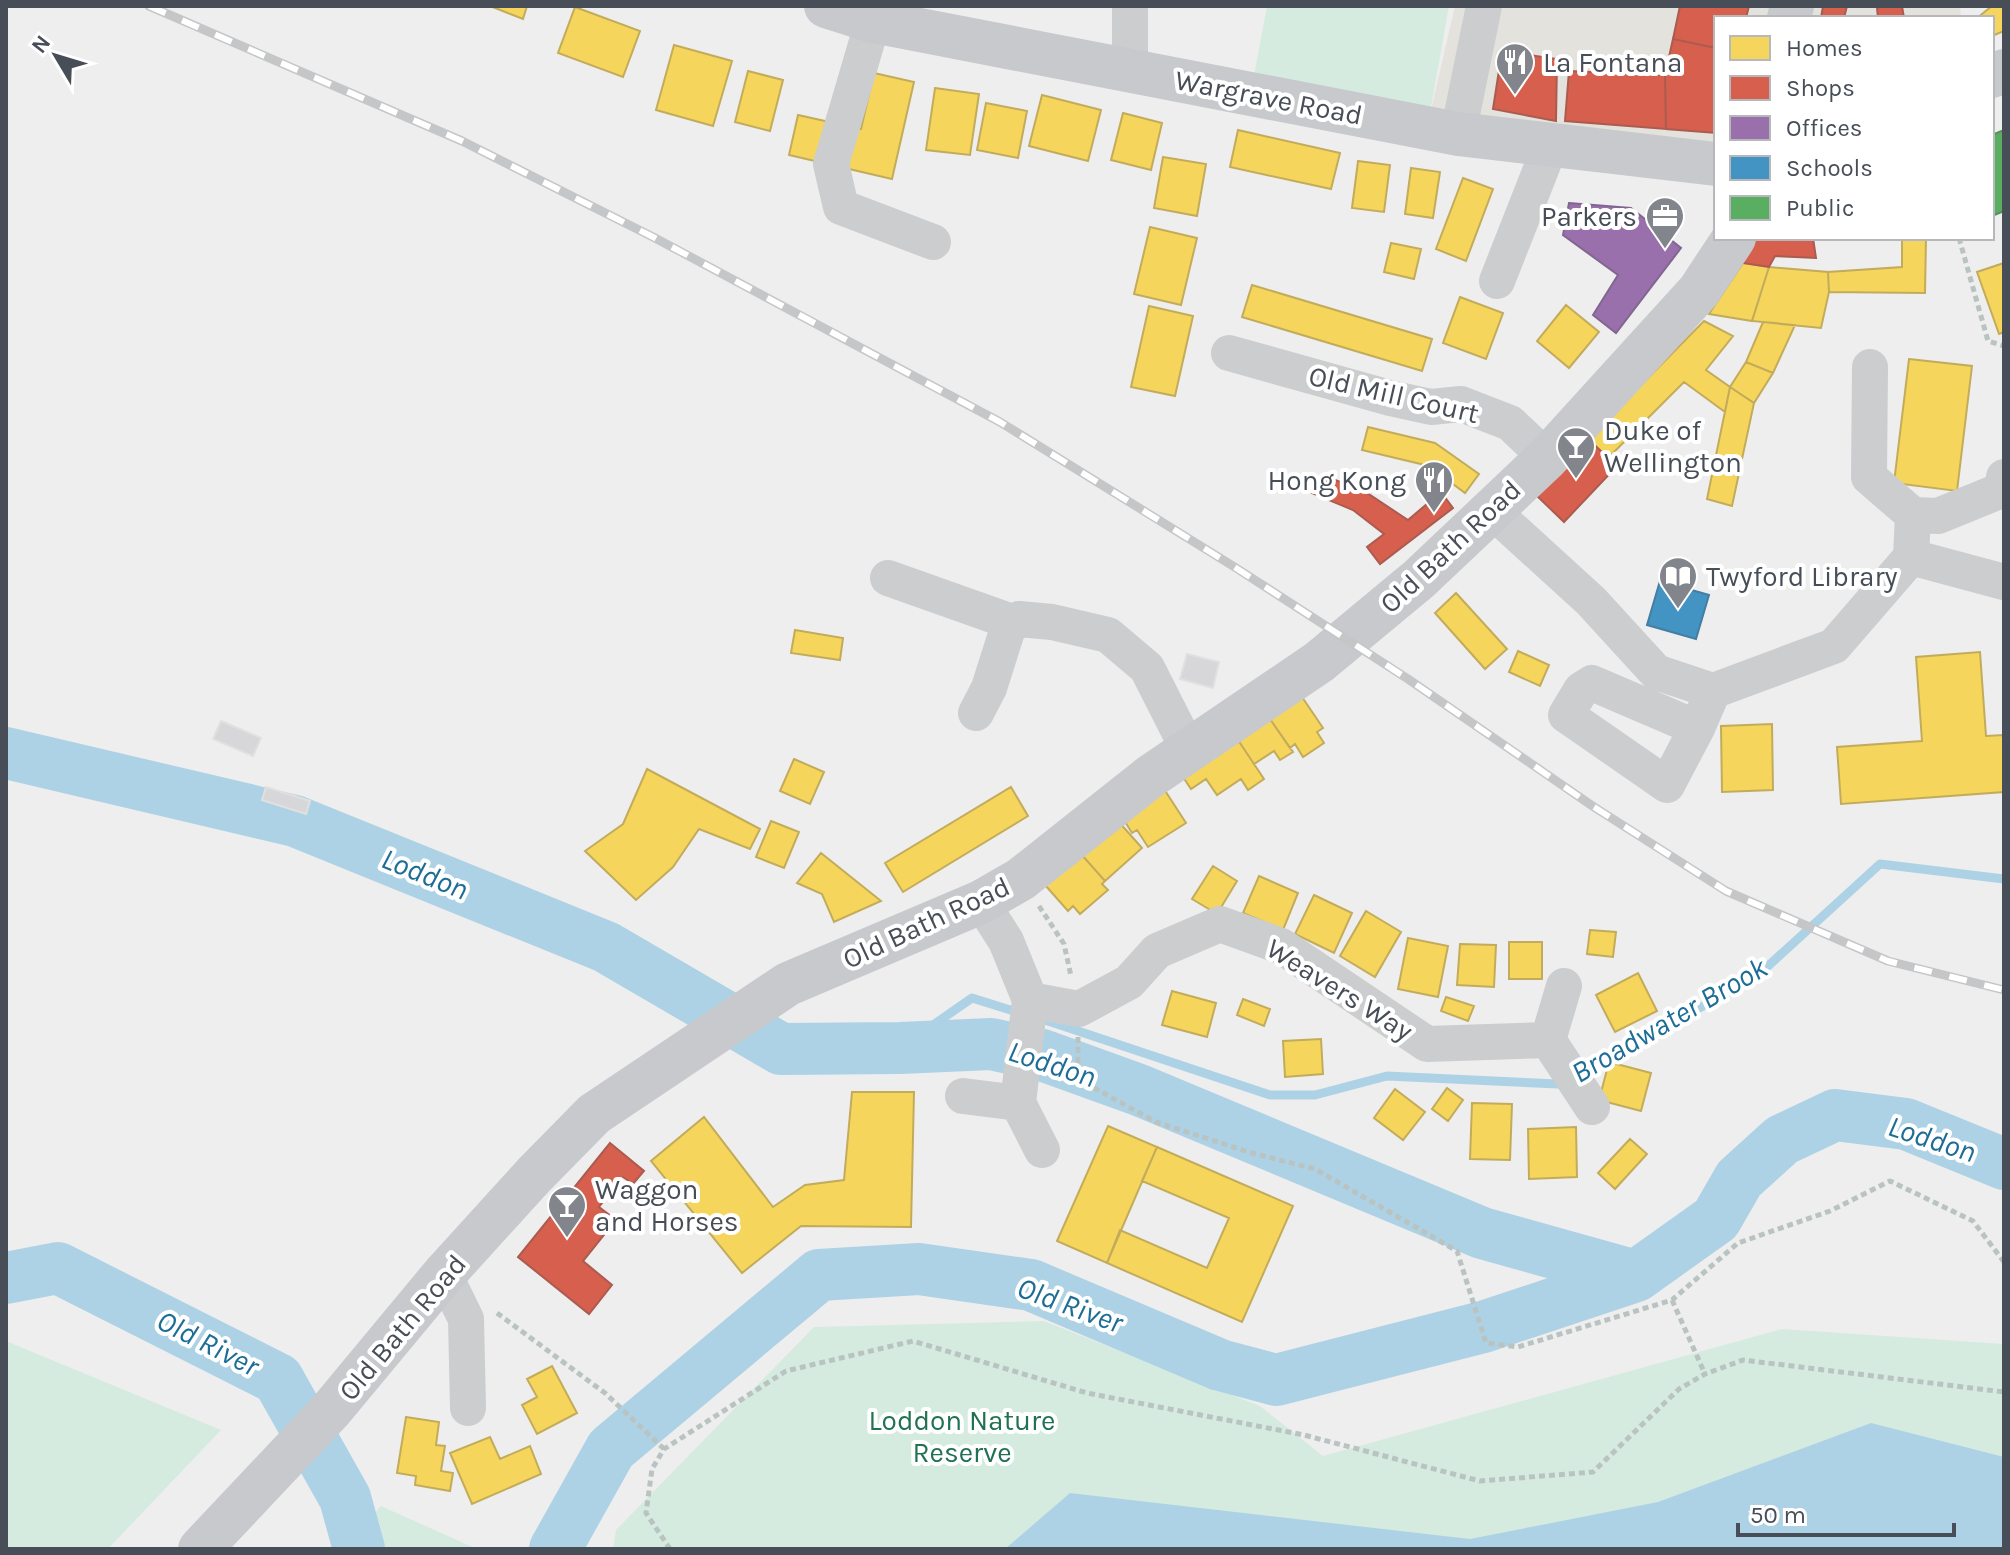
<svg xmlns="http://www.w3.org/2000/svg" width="2010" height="1555" viewBox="0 0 2010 1555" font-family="Karla,sans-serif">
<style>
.commercial{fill:#e3e2dc}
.green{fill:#d5ebe0}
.water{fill:#aed2e5}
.homes{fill:#f6d55c;stroke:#c2ac5b;stroke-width:2}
.shops{fill:#d6604d;stroke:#ab5b50;stroke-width:2}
.offices{fill:#9970ab;stroke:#816692;stroke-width:2}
.schools{fill:#4393c3;stroke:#447ea3;stroke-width:2}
.public{fill:#5aae61;stroke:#55915e;stroke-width:2}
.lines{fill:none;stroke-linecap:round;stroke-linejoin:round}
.stream{stroke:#aed2e5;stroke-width:9}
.river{stroke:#aed2e5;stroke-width:52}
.building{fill:#d7d6d8;stroke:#e0e0e1;stroke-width:2}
.path{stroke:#b9c3c1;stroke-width:5;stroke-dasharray:6 4;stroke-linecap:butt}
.minor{stroke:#cbcdcf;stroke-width:36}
.major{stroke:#c7c9cc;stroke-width:44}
.rail-casing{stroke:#c5c6c8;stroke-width:9}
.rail{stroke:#fff;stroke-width:6;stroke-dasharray:18;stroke-linecap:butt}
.labels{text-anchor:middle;stroke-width:8;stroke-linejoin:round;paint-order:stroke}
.poi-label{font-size:28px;fill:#484e58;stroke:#fff;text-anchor:start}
.street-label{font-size:28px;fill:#484e58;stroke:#fff}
.park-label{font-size:28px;fill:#217153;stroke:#fff}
.water-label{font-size:30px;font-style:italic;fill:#1d6d96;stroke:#fff}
</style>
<rect width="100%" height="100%" fill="#efeeee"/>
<path class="commercial" d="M 1455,6 L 1960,6 L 1961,18 L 1716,18 L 1716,142 L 1430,114 Z"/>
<path class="green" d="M 1267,6 L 1449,6 L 1430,113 L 1253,81 Z
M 1044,1321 L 1260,1406 L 1323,1456 L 1782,1329 L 2004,1344 L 2004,1549 L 613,1549 L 616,1530 L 814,1327 Z
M 6,1341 L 221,1430 L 108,1549 L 6,1549 Z
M 381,1506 L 477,1549 L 342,1549 Z"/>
<path class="water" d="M 1871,1423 L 2004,1457 L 2004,1549 L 1005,1549 L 1070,1493 L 1470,1539 L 1658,1502 Z"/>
<path class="homes" d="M 490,6 L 527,6 L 523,19 Z
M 1992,6 L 2004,6 L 2004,31 L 1992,36 L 1992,18 L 1977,18 Z
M 575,7 L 640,31 L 623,77 L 558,53 Z
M 674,45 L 732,61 L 713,126 L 656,110 Z
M 748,71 L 783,80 L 770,131 L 735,122 Z
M 874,73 L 914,82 L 892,179 L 789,155 L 798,115 L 861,129 Z
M 935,88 L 979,94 L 970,155 L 926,150 Z
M 1042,95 L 1101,110 L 1088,161 L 1029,146 Z
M 986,103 L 1027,111 L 1018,158 L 977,150 Z
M 1123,113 L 1162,123 L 1151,170 L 1111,160 Z
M 1238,130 L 1340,153 L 1331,189 L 1230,167 Z
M 1163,157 L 1206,164 L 1197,216 L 1154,208 Z
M 1358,161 L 1390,165 L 1384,212 L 1352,208 Z
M 1411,168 L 1440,172 L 1433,218 L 1405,214 Z
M 1463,178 L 1493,189 L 1466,261 L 1436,249 Z
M 1150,227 L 1197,238 L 1181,305 L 1134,294 Z
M 1902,238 L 1926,238 L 1925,293 L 1829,292 L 1828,272 L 1902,267 Z
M 1391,243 L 1421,249 L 1414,279 L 1384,272 Z
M 1743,263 L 1769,267 L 1752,321 L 1709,314 Z
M 2004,263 L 2004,332 L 1999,334 L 1977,272 Z
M 1769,267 L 1828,272 L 1829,292 L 1821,328 L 1752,321 Z
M 1252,285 L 1432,339 L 1422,371 L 1242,317 Z
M 1460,297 L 1503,313 L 1486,359 L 1443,343 Z
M 1566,305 L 1599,332 L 1569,368 L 1537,341 Z
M 1149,306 L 1193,316 L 1175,396 L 1131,387 Z
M 1704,321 L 1733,336 L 1706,370 L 1730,387 L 1725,412 L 1684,382 L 1608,458 L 1588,439 Z
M 1763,322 L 1795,325 L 1773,373 L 1746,362 Z
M 1909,359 L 1972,366 L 1957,491 L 1894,483 Z
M 1746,362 L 1773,373 L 1754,403 L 1730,387 Z
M 1730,387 L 1754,403 L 1732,506 L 1707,499 Z
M 1368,427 L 1435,443 L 1479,474 L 1465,493 L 1429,466 L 1362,450 Z
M 1456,593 L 1507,649 L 1485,669 L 1435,613 Z
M 795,630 L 843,638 L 840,660 L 791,653 Z
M 1518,651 L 1549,665 L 1540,686 L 1509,672 Z
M 1980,652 L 1986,736 L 2004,735 L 2004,792 L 1841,804 L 1837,747 L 1922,741 L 1916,657 Z
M 1300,694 L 1323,728 L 1317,732 L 1324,743 L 1303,757 L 1295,744 L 1290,748 L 1268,716 Z
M 1268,716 L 1293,752 L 1280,760 L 1274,751 L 1254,764 L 1236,737 Z
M 1772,724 L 1773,790 L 1722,792 L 1721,726 Z
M 1236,737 L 1264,779 L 1248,790 L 1241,779 L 1217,795 L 1206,779 L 1191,789 L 1181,774 Z
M 794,759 L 824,772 L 810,804 L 780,791 Z
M 647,769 L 760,829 L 750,849 L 699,829 L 673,867 L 636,900 L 585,851 L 623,824 Z
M 1011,787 L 1028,816 L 903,892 L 885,863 Z
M 1164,789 L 1186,823 L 1148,847 L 1137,830 L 1132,833 L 1122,817 Z
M 771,821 L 799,832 L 784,868 L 756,857 Z
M 1118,821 L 1142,848 L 1105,881 L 1081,854 Z
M 821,853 L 881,901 L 834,922 L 822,894 L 797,883 Z
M 1081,854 L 1105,881 L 1102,884 L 1108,890 L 1080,914 L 1073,906 L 1068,911 L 1045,885 Z
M 1213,866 L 1237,881 L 1217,914 L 1192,899 Z
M 1259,876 L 1298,893 L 1283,930 L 1243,913 Z
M 1314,895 L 1352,913 L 1334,953 L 1295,934 Z
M 1366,911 L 1401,932 L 1375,977 L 1340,956 Z
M 1590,930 L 1616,932 L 1613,957 L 1587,954 Z
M 1408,938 L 1448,946 L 1438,997 L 1398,989 Z
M 1509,942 L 1542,942 L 1542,979 L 1509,979 Z
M 1460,944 L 1496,945 L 1494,987 L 1457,985 Z
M 1638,973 L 1657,1011 L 1615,1032 L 1596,995 Z
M 1172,991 L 1216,1003 L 1207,1037 L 1162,1025 Z
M 1446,997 L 1474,1006 L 1468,1021 L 1441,1011 Z
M 1243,999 L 1270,1009 L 1264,1026 L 1237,1015 Z
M 1321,1039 L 1323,1074 L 1285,1077 L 1283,1041 Z
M 1609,1062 L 1651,1073 L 1641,1111 L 1599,1100 Z
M 1447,1088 L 1463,1100 L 1448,1121 L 1432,1109 Z
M 1395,1089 L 1425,1112 L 1403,1140 L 1374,1118 Z
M 852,1092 L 914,1092 L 911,1227 L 801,1226 L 742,1273 L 651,1161 L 704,1117 L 773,1207 L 805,1185 L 844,1180 Z
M 1472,1103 L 1512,1104 L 1510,1160 L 1470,1159 Z
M 1108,1126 L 1157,1147 L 1107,1263 L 1057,1241 Z
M 1576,1127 L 1577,1177 L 1529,1179 L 1528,1129 Z
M 1630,1139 L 1647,1154 L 1615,1189 L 1598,1173 Z
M 1157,1147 L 1293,1206 L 1242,1322 L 1107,1263 L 1120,1230 L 1207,1268 L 1229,1218 L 1142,1181 Z
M 552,1366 L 577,1413 L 537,1434 L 522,1405 L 537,1397 L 527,1379 Z
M 406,1417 L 439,1422 L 436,1445 L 445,1446 L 441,1471 L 453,1473 L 450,1491 L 415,1485 L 416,1476 L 397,1473 Z
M 490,1437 L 500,1459 L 530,1446 L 541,1474 L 472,1504 L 450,1453 Z"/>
<path class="shops" d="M 1680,6 L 1749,6 L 1746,18 L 1716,18 L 1716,48 L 1673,39 Z
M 1823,6 L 1847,6 L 1844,18 L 1821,18 Z
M 1884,6 L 1902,6 L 1904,18 L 1878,18 L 1877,8 Z
M 1673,39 L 1716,48 L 1716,133 L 1666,129 L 1665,75 Z
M 1502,51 L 1557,59 L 1556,121 L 1493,109 Z
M 1569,71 L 1665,75 L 1666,129 L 1565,121 Z
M 1750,238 L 1813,238 L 1816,258 L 1775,256 L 1769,267 L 1743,263 Z
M 1588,439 L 1617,466 L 1564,522 L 1535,494 Z
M 1322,475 L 1364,491 L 1408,520 L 1441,492 L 1453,508 L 1380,564 L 1367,547 L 1384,534 L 1353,510 L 1312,493 Z
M 610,1143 L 644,1171 L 633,1184 L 623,1177 L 599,1207 L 616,1220 L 583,1261 L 612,1285 L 589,1314 L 518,1257 Z"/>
<path class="offices" d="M 1569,203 L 1631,208 L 1681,248 L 1616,333 L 1593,315 L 1618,275 L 1563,235 Z"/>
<path class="schools" d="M 1660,581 L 1709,595 L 1696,639 L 1647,625 Z"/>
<path class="public" d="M 2004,130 L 2004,211 L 1992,216 L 1992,135 Z"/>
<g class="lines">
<path class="stream" d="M 1042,1019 L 1270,1095 L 1315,1095 L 1387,1076 L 1558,1084 L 1564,1081
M 900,1048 L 972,998 L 1020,1013
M 1580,1072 L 1755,978 L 1880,864 L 2004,879"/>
<path class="river" d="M 6,753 L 295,821 L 606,947 L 781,1049 L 900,1048 L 991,1044 L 1042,1055 L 1139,1090 L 1482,1233 L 1636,1276
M 6,1278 L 58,1268 L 278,1379 L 345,1498 L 359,1549
M 555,1549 L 611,1449 L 819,1275 L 919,1269 L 1031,1285 L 1220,1365 L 1276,1380 L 1483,1327 L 1636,1276 L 1716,1219 L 1739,1179 L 1782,1140 L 1835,1115 L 1906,1124 L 2004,1164"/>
</g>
<path class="building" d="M 1187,654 L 1219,662 L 1213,688 L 1180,679 Z
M 221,721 L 261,738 L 253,756 L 213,739 Z
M 266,787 L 310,801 L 306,814 L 262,800 Z"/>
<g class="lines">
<path class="path" d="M 1959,238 L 1988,341 L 2004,346
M 1039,906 L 1064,944 L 1071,976
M 1078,1037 L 1078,1079 L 1156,1122 L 1252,1153 L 1315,1169 L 1457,1251 L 1486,1343 L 1518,1347 L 1672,1300 L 1738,1243 L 1830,1211 L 1890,1181 L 1973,1221 L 2004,1262
M 1672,1300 L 1705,1374
M 497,1313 L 605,1393 L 664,1449
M 670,1549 L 646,1513 L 652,1469 L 664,1449 L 786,1371 L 913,1341 L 1087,1393 L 1304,1435 L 1480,1481 L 1593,1472 L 1679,1389 L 1705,1374 L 1743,1360 L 2004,1392"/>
<path class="minor" d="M 873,21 L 831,164 L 841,207 L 933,242
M 1130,70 L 1130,6
M 1458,134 L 1484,6
M 1497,281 L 1551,144
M 1229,353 L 1390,398 L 1431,407 L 1461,404 L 1510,423 L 1547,458
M 1870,367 L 1869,477 L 1913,515 L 1938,516 L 2002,490 L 2004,477
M 1490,509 L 1591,601 L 1656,672 L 1713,691 L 1834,646 L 1911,557 L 1913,515
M 1911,557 L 2004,582
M 888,578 L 1015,623
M 976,713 L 989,688 L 1008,628 L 1019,619 L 1052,622 L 1108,635 L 1147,668 L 1189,751
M 1697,728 L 1592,683 L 1581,690 L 1566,715 L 1667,785 L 1697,728 L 1713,691
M 981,902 L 1006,941 L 1030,1000 L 1079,1009 L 1129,982 L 1157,951 L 1220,924 L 1281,946 L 1427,1044 L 1548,1040 L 1592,1107
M 1548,1040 L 1564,986
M 963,1096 L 1018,1103
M 1018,1103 L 1030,1000
M 1018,1103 L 1042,1150
M 444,1274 L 466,1319 L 468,1408"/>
<path class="major" d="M 826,6 L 873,21 L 1458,134 L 1716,164
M 1789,18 L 1792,6
M 1992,76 L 2004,71
M 200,1549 L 331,1410 L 444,1274 L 534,1175 L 594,1114 L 788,984 L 981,902 L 1021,879 L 1151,776 L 1319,662 L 1419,579 L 1547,458 L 1699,291 L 1734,238"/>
<g class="rail-casing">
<path id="rail" d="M 149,6 L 462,141 L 655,238 L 1000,422 L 1233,566 L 1408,679 L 1594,807 L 1726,891 L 1888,961 L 2004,990"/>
</g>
<use href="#rail" class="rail"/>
</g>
<defs>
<g id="restaurant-pin" transform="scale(2)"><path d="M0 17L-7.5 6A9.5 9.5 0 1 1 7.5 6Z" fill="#82868c" stroke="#fff"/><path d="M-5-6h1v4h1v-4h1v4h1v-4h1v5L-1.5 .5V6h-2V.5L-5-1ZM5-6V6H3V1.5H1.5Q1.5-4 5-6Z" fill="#fff"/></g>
<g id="office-pin" transform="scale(2)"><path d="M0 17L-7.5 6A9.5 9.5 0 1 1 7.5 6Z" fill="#82868c" stroke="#fff"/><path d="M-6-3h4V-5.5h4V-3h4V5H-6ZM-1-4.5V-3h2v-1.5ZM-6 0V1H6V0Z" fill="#fff"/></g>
<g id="bar-pin" transform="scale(2)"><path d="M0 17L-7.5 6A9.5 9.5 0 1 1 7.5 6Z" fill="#82868c" stroke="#fff"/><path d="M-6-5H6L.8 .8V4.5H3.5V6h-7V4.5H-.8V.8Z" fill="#fff"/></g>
<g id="library-pin" transform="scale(2)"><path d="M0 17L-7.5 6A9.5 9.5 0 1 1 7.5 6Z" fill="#82868c" stroke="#fff"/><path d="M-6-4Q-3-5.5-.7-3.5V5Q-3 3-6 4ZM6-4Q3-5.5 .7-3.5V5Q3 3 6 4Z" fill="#fff"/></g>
</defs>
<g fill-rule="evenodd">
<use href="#restaurant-pin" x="1515" y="62"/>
<use href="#office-pin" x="1665" y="216"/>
<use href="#bar-pin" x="1576" y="446"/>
<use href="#restaurant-pin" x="1434" y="480"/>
<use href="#library-pin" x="1678" y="576"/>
<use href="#bar-pin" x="567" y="1205"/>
</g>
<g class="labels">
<g class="poi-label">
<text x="1543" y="72">La Fontana</text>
<text x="1637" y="226" text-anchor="end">Parkers</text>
<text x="1604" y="440">Duke of<tspan x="1604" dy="32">Wellington</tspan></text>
<text x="1406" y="490" text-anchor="end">Hong Kong</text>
<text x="1706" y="586">Twyford Library</text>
<text x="595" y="1199">Waggon<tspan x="595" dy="32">and Horses</tspan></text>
</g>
<g class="street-label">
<text transform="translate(1269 97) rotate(11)" y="10">Wargrave Road</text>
<text transform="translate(1394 394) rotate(13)" y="10">Old Mill Court</text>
<text transform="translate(1450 546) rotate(-43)" y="10">Old Bath Road</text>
<text transform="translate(926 922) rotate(-25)" y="10">Old Bath Road</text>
<text transform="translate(1340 989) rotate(32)" y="10">Weavers Way</text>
<text transform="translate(402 1327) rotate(-50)" y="10">Old Bath Road</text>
</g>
<g class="park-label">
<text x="962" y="1430">Loddon Nature<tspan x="962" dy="32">Reserve</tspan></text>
</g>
<g class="water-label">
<text transform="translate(425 874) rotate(22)" y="10">Loddon</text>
<text transform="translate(1669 1020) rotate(-30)" y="10">Broadwater Brook</text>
<text transform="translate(1052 1064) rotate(18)" y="10">Loddon</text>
<text transform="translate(1932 1139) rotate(18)" y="10">Loddon</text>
<text transform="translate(1070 1305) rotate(20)" y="10">Old River</text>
<text transform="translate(208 1343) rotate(27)" y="10">Old River</text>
</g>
</g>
<rect width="2010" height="1555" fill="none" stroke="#484e58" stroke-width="16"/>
<rect x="1714" y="16" width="280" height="224" fill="#ffffff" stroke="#b6b8bc" stroke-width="2"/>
<rect x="1730" y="36" width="40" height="24" fill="#f6d55c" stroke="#b6b8bc" stroke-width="2"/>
<text x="1786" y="56" font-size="24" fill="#484e58">Homes</text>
<rect x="1730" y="76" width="40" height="24" fill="#d6604d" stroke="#b6b8bc" stroke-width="2"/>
<text x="1786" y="96" font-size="24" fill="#484e58">Shops</text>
<rect x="1730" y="116" width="40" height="24" fill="#9970ab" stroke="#b6b8bc" stroke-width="2"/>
<text x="1786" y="136" font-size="24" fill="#484e58">Offices</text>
<rect x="1730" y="156" width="40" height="24" fill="#4393c3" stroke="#b6b8bc" stroke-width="2"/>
<text x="1786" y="176" font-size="24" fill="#484e58">Schools</text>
<rect x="1730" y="196" width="40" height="24" fill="#5aae61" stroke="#b6b8bc" stroke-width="2"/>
<text x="1786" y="216" font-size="24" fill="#484e58">Public</text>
<g transform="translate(56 56) rotate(308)" stroke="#ffffff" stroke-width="6" paint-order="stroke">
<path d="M0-6L14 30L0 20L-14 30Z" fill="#484e58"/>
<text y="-12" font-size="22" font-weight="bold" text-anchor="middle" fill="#484e58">N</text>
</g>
<path d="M1738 1523v12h216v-12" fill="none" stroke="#484e58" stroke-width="4"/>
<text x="1750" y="1523" font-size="24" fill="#484e58" stroke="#ffffff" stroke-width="6" paint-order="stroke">50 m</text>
</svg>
